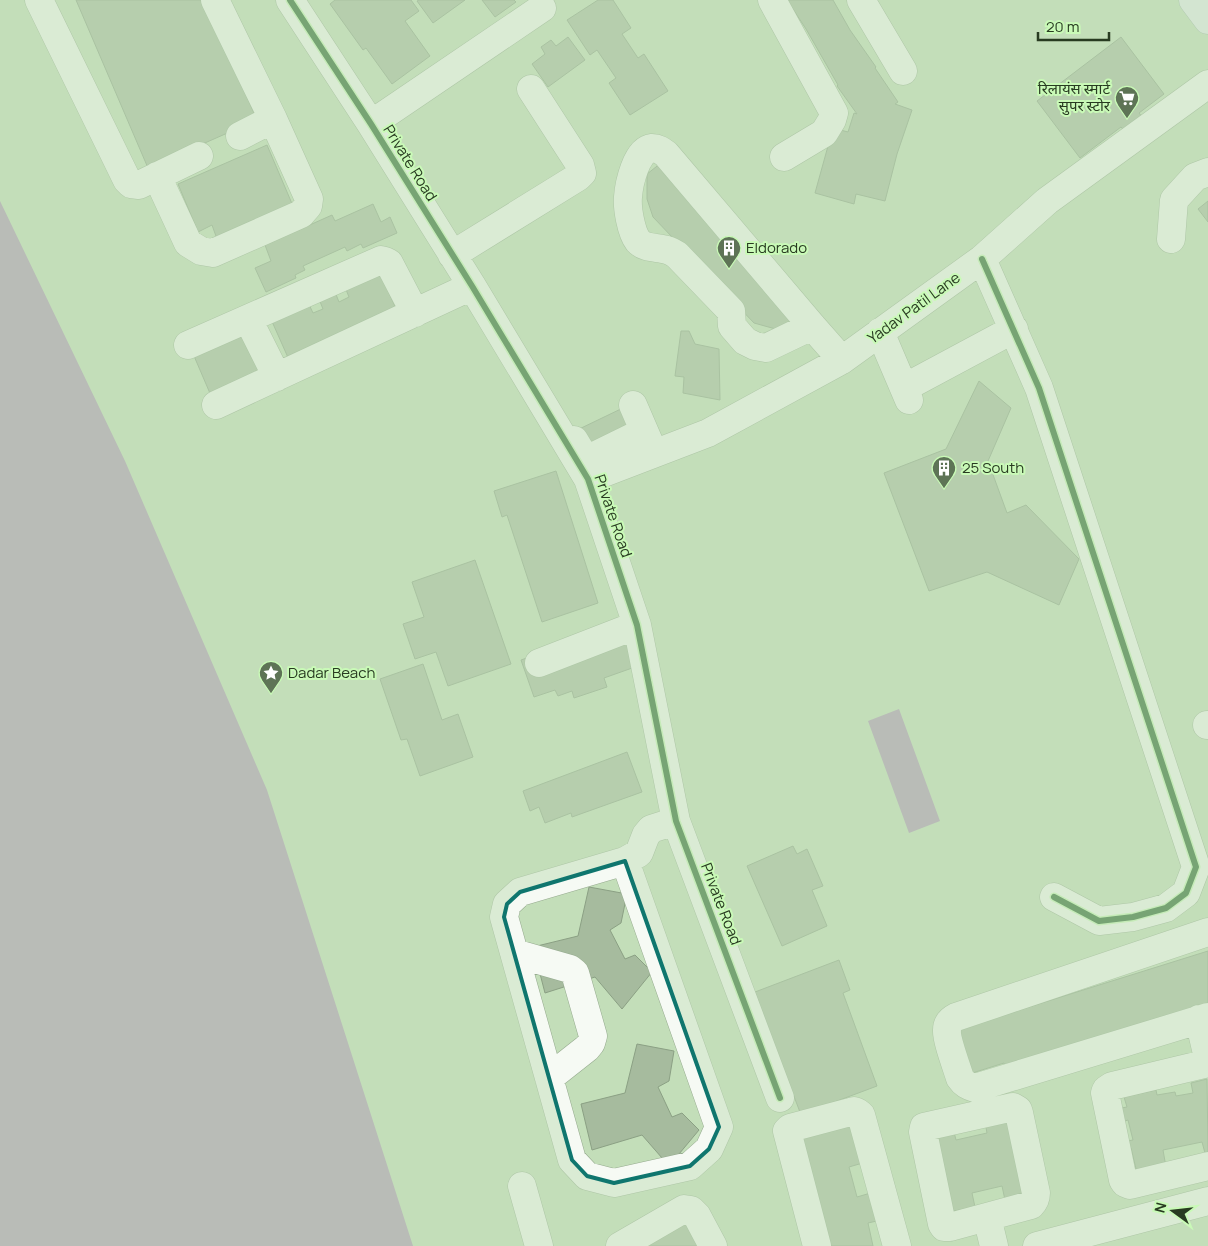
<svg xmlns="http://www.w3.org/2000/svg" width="1208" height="1246" viewBox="0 0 1208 1246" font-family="Manrope,'Noto Sans Devanagari',sans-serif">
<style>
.water{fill:#ad92b4}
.building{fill:#a6bb9e;stroke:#8ba084}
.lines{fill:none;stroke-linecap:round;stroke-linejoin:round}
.minor-casing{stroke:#95aa8e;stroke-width:29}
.major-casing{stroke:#9fb2a7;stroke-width:29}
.minor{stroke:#f6faf4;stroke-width:28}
.major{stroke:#e7eeed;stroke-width:28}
.cycleway-casing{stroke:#c9fab7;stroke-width:9}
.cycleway{stroke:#1b5e20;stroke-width:6}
.marked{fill:none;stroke:#0f766e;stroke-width:4;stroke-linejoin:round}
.labels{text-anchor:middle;stroke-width:4;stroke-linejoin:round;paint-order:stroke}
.poi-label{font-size:15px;fill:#283b21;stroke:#c9fab7;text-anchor:start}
.street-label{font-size:15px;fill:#283b21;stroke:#c9fab7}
</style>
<rect width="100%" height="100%" fill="#c3deb9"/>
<path class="water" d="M 0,201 L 125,461 L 267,790 L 413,1246 L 0,1246 Z
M 899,709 L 940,821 L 909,833 L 868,721 Z"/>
<path class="building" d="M 76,0 L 205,0 L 257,120 L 148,168 Z
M 335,0 L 411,0 L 419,11 L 405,21 L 430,56 L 392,84 L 366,48 L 363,50 L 330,4 Z
M 419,0 L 465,0 L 433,23 L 417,1 Z
M 482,0 L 514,0 L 516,2 L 495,17 Z
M 598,0 L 613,0 L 631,28 L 622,34 L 638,58 L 644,54 L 668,91 L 630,115 L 609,83 L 616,78 L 597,50 L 590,55 L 567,20 Z
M 787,0 L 833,0 L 850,30 L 876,67 L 875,68 L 898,102 L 895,104 L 912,110 L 897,154 L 885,201 L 856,194 L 854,204 L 815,193 L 833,128 L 848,132 L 854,113 L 857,114 L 837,86 L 838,85 L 806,29 Z
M 568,37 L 585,60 L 548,87 L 532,64 L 545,54 L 541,47 L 551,40 L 556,46 Z
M 1121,37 L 1164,94 L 1139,113 L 1147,123 L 1129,136 L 1121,127 L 1080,158 L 1037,101 Z
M 267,145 L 293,206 L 217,239 L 212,225 L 198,232 L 178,184 Z
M 661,163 L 804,320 L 790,333 L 754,323 L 653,217 L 647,199 L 647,174 Z
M 1208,201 L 1208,222 L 1198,209 Z
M 373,204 L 381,222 L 390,217 L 397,233 L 363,248 L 361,244 L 347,251 L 345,247 L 303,266 L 305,270 L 295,275 L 296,278 L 266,292 L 255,268 L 271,261 L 265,245 L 332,215 L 335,221 Z
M 377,266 L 398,313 L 290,362 L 270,317 L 307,300 L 313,313 L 323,309 L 317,294 L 333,287 L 339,302 L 349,297 L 343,282 Z
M 244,326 L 265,374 L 212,398 L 191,349 Z
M 681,331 L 689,331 L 695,344 L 719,349 L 720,400 L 683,393 L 684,377 L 675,376 Z
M 979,381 L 1011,408 L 988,461 L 1007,513 L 1026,505 L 1079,559 L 1059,605 L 987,572 L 929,591 L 884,473 L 946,449 Z
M 627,406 L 639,432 L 591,455 L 575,431 Z
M 556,471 L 598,603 L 542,622 L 507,515 L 502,517 L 494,491 Z
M 475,560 L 511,664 L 448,686 L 436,652 L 415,659 L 403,624 L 424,617 L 412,582 Z
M 623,633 L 635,667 L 604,678 L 607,687 L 574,698 L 572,691 L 558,696 L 555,690 L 534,697 L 521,660 L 595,634 Z
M 423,664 L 442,720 L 458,714 L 473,757 L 420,776 L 407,739 L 401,740 L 380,679 Z
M 627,752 L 642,792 L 572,817 L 571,813 L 545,823 L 539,807 L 530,811 L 523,791 Z
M 793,846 L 797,854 L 807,849 L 823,886 L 812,890 L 827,926 L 782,946 L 747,866 Z
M 589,887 L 627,894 L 621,923 L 610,930 L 625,959 L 635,955 L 652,972 L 622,1009 L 595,977 L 545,993 L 533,947 L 578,936 Z
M 1208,951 L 1208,1011 L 1007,1073 L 1004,1063 L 966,1075 L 952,1031 Z
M 839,960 L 850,990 L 843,993 L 877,1086 L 813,1110 L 803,1120 L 779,1057 L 773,1059 L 763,1033 L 769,1031 L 755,992 Z
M 637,1044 L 674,1051 L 669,1081 L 658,1087 L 672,1117 L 682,1113 L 699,1130 L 669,1166 L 642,1135 L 592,1150 L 581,1104 L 625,1093 Z
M 1207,1079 L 1208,1152 L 1205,1153 L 1202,1142 L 1163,1150 L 1166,1167 L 1137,1173 L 1131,1148 L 1123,1150 L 1122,1142 L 1133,1140 L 1128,1120 L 1125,1121 L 1116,1109 L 1127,1107 L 1124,1097 L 1156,1090 L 1157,1095 L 1175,1092 L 1176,1096 L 1193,1093 L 1191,1083 Z
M 1012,1111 L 1030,1195 L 1005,1200 L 1002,1186 L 972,1193 L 975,1207 L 944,1213 L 927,1129 L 952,1124 L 956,1140 L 987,1133 L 984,1117 Z
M 854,1114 L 866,1162 L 849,1167 L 857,1197 L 874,1192 L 881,1220 L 868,1223 L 873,1246 L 822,1246 L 792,1131 Z
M 689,1218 L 706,1246 L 642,1246 Z"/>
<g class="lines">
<g class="minor-casing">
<path id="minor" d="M 39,0 L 127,180 L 131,184 L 139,185 L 199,156
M 215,0 L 273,119 L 240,136
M 290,0 L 371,124 L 472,286 L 588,479 L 637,625 L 676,821 L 780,1098
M 772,0 L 834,113 L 832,120 L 824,133 L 784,157
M 861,0 L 903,71
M 371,124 L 542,8
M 157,176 L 188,243 L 201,251 L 213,253 L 301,214 L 308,206 L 309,199 L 273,119
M 1171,239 L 1174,200 L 1195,177 L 1208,172
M 452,255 L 578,177 L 582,173 L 580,165 L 531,89
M 982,259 L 1039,388 L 1196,867 L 1186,893 L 1166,908 L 1133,917 L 1099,921 L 1054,897
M 248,319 L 277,377
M 812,326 L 766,348 L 755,346 L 745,341 L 732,326 L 731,311 L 677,255 C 674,253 671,251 667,250 C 658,247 645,249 638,241 C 631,232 627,208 628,197 C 629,184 636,150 652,148 C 658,148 662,151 666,154 L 812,326 L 842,360
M 880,332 L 909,400
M 188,345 L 381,260 L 385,261 L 389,263 L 415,313
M 904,388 L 1014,329
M 216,405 L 472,286
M 633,405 L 652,449
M 574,440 L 583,455 L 590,458 L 639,434
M 588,479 L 708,433 L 842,360 L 982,259 L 1047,201 L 1208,84
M 539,663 L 637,625
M 1207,725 L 1208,725
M 625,861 L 719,1127 L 709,1149 L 690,1166 L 614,1183 L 587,1176 L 572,1160 L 504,917 L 507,904 L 520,892 L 625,861 L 639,853 L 646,835 L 651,829 L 676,821
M 1208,932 L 956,1017 C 950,1020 947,1023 947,1030 C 946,1039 957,1068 960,1078 C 964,1084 968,1086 975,1088 L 1208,1017
M 514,953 L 570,969 L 575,973 L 593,1036 L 591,1043 L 587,1048 L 549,1078
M 1199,1019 L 1208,1058
M 1208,1063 L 1112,1086 L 1106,1090 L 1105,1093 L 1123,1180 L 1125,1183 L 1130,1185 L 1208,1166
M 1013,1107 L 1018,1110 L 1019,1113 L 1036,1193 C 1036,1198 1035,1201 1031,1205 L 950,1227 L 944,1227 L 942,1224 L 923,1132 L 924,1127 Z
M 522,1186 L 539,1246
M 987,1217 L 994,1246
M 620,1246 L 684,1209 L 691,1210 L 697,1216 L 713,1246
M 817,1246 L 787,1131 L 790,1128 L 854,1111 L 857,1112 L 861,1115 L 897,1246
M 1037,1246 L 1208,1201"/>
</g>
<g class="major-casing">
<path id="major" d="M 1193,0 L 1208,20"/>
</g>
<use href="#minor" class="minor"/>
<use href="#major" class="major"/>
<g class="cycleway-casing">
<path id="cycleway" d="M 290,0 L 371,124 L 472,286 L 588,479 L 637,625 L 676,821 L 780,1098
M 982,259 L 1039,388 L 1196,867 L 1186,893 L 1166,908 L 1133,917 L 1099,921 L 1054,897"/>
</g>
<use href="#cycleway" class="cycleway"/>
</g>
<path d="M0 0H1208V1246H0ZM 625,861 L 719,1127 L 709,1149 L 690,1166 L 614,1183 L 587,1176 L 572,1160 L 504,917 L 507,904 L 520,892 Z" fill="#c3deb9" fill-opacity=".55" fill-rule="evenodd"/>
<path class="marked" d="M 625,861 L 719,1127 L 709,1149 L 690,1166 L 614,1183 L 587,1176 L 572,1160 L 504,917 L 507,904 L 520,892 Z"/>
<defs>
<g id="supermarket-pin" transform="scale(1.25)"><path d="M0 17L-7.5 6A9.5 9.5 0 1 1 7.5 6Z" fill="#5e7456" stroke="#c9fab7"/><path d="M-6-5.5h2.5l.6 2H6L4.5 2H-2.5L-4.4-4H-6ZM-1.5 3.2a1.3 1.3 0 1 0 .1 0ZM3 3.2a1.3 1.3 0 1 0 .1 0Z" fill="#fff"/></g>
<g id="building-pin" transform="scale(1.25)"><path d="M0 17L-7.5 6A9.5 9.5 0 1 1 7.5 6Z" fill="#5e7456" stroke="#c9fab7"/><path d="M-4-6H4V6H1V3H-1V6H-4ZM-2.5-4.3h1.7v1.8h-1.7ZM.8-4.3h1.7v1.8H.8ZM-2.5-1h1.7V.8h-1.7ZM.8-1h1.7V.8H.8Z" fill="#fff"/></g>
<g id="sight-pin" transform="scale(1.25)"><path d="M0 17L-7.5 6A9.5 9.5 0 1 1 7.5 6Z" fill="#5e7456" stroke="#c9fab7"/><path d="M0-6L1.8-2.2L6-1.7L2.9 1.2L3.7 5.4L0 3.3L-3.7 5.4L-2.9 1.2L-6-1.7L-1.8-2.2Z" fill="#fff"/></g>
</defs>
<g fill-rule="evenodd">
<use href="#supermarket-pin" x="1127" y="98"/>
<use href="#building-pin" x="729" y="248"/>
<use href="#building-pin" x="944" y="468"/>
<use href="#sight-pin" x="271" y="673"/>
</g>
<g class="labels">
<g class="poi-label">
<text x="1110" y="94" text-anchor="end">रिलायंस स्मार्ट<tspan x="1110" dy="17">सुपर स्टोर</tspan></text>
<text x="746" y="253">Eldorado</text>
<text x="962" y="473">25 South</text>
<text x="288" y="678">Dadar Beach</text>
</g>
<g class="street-label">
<text transform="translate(410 163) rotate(58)" y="5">Private Road</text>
<text transform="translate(914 308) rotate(-36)" y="5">Yadav Patil Lane</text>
<text transform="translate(613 516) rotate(71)" y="5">Private Road</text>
<text transform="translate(721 904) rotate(69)" y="5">Private Road</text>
</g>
</g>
<g transform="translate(1173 1211) rotate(285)" stroke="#c9fab7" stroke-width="4" paint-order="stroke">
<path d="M0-4L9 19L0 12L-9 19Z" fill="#283b21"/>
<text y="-8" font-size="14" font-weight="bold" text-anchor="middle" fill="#283b21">N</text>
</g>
<path d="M1038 32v8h71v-8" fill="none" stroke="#283b21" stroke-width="2.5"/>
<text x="1046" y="32" font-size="15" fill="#283b21" stroke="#c9fab7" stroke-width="4" paint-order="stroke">20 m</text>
</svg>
